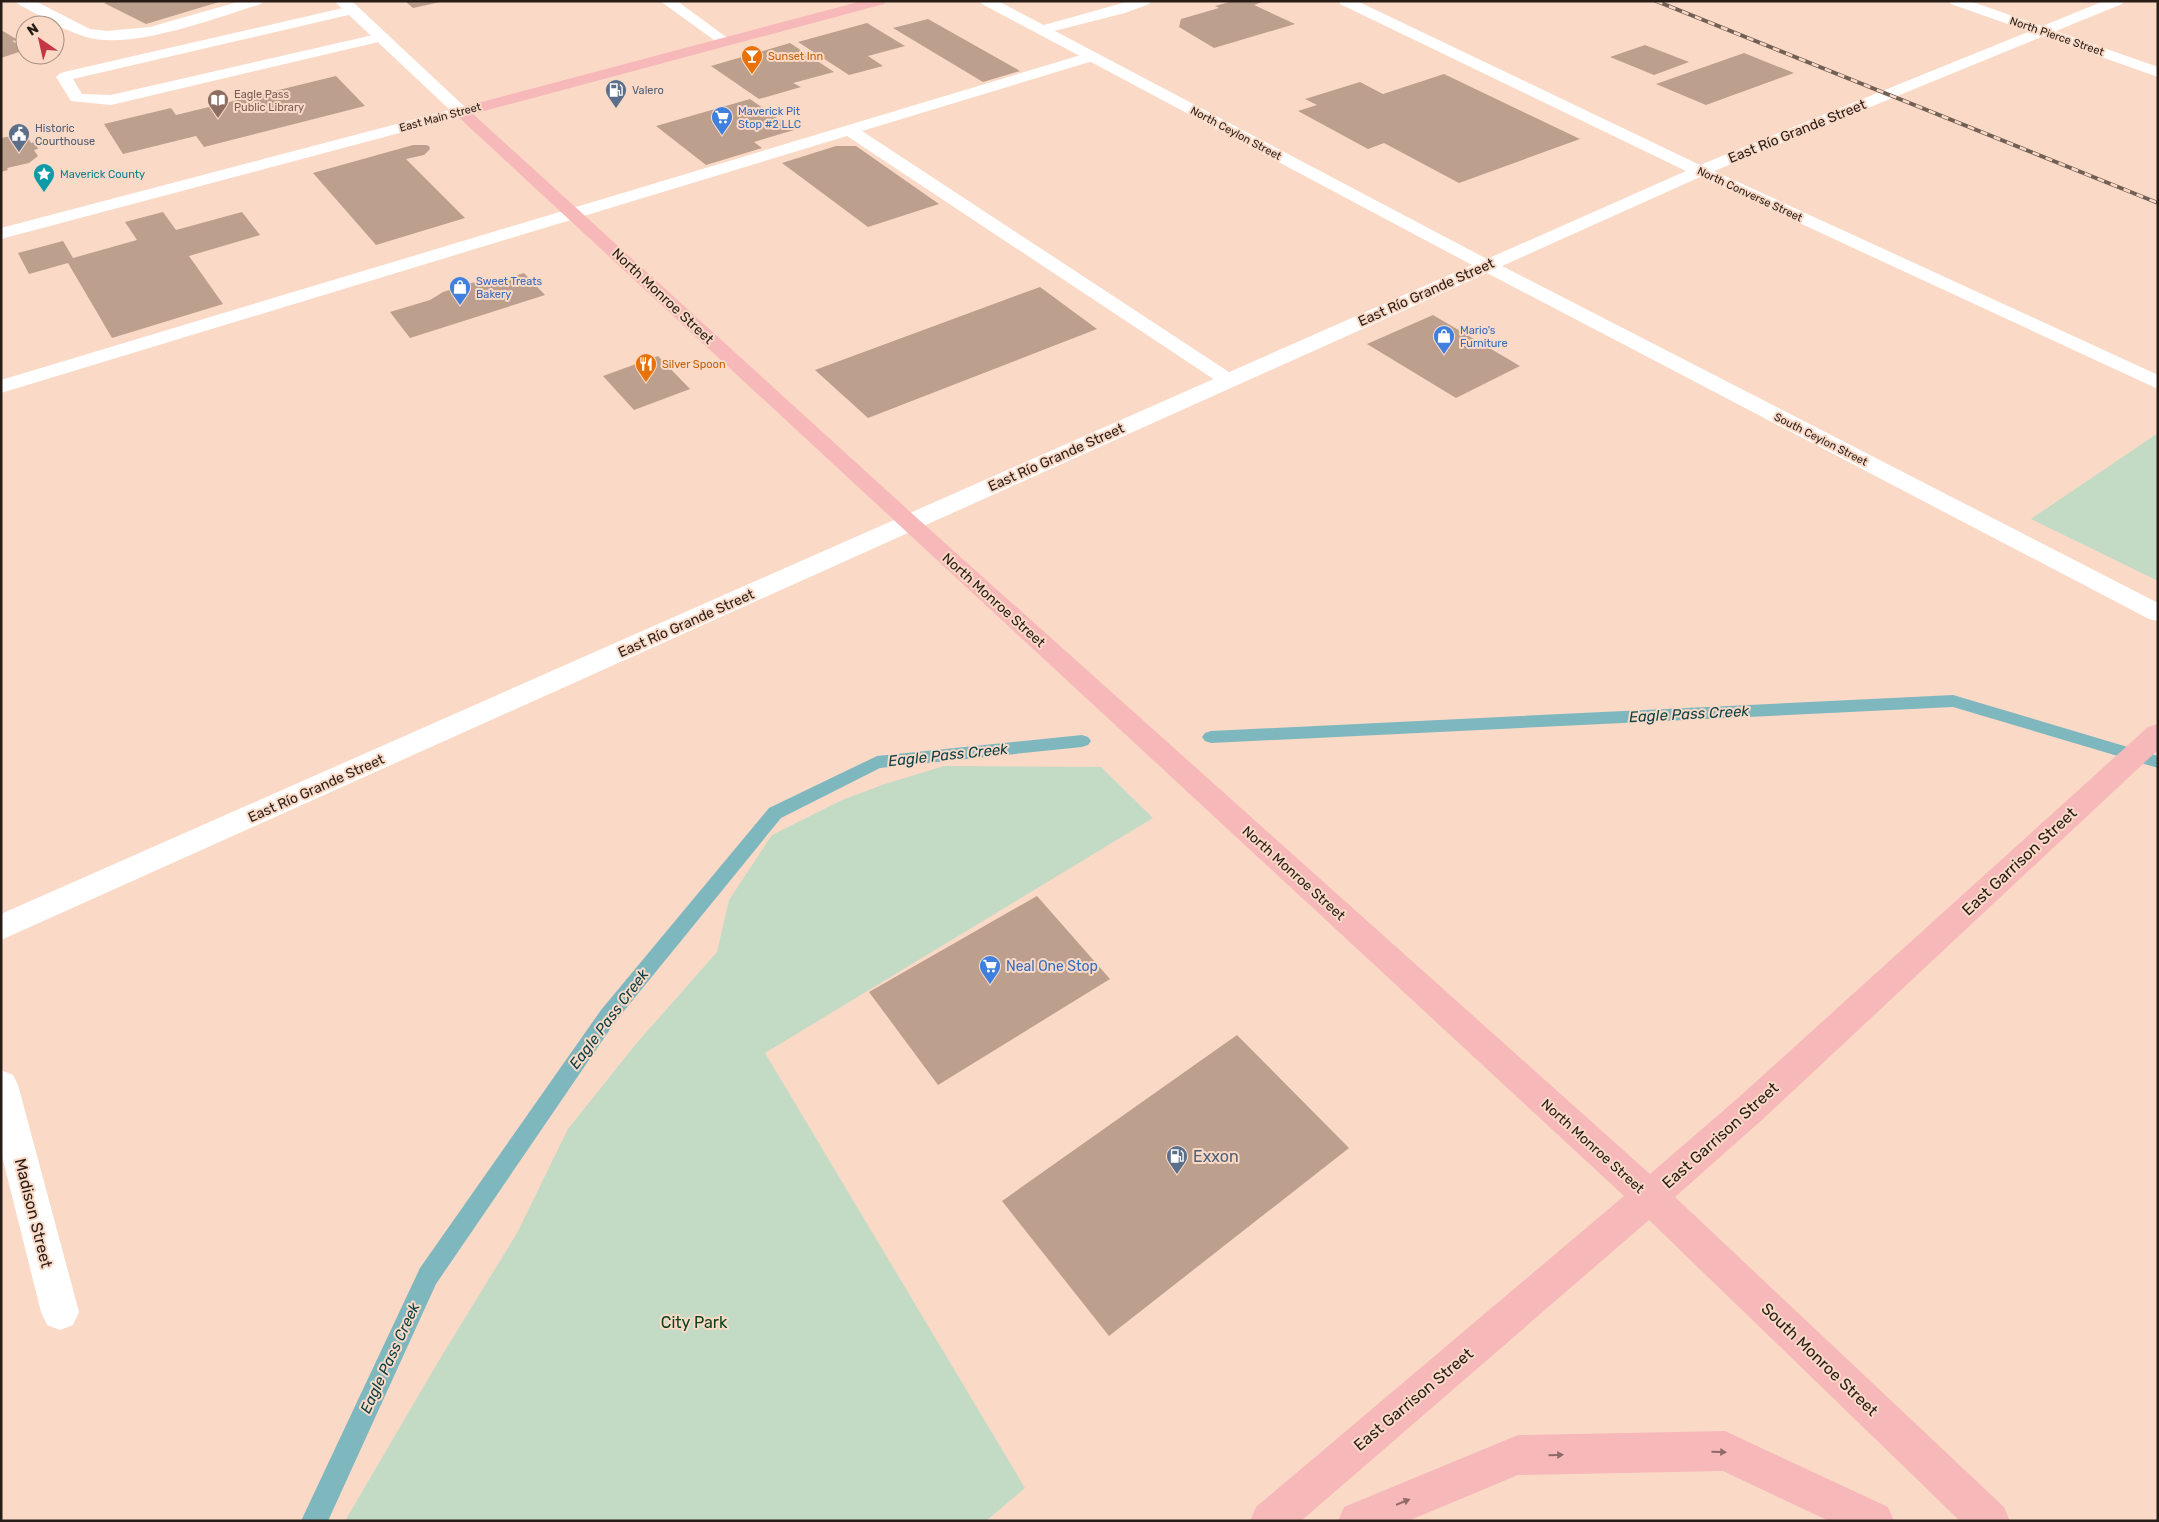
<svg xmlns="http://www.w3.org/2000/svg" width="2159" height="1522" viewBox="0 0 2159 1522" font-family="Rubik,sans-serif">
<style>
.green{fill:#c3dac5}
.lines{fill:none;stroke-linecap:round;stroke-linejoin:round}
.stream{fill:#7fb7bf;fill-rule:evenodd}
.building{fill:#bc9f8c}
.lane{fill:#fff;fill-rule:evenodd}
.street{fill:#fff;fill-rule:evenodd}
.secondary{fill:#fff;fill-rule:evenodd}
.primary{fill:#f7b8b9;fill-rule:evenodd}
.rail-casing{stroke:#726055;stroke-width:4}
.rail{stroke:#fadac7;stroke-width:2.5;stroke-dasharray:7;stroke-linecap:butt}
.oneway{fill:#906a68}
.labels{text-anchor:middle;stroke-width:4;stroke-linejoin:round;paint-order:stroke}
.far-street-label{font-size:11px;fill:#281d16;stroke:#fadac7}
.far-food-label{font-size:11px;fill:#c56008;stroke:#fadac7;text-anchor:start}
.far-service-label{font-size:11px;fill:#4e5e75;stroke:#fadac7;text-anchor:start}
.far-education-label{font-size:11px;fill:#785e54;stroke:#fadac7;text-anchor:start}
.far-shop-label{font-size:11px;fill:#366cbe;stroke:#fadac7;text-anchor:start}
.far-culture-label{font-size:11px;fill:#0d838f;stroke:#fadac7;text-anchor:start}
.street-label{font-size:14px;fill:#281d16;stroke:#fadac7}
.shop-label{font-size:14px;fill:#366cbe;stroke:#fadac7;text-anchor:start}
.water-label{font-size:15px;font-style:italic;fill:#0c4147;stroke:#fadac7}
.near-street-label{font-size:16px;fill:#281d16;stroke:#fadac7}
.near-service-label{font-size:16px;fill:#4e5e75;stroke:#fadac7;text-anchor:start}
.near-park-label{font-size:16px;fill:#0a431a;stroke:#fadac7}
</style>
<rect width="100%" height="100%" fill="#fadac7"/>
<path class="green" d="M 2158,433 L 2158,581 L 2031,519 Z
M 944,766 L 1101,767 L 1153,818 L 765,1053 L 1025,1488 L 986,1521 L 345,1521 L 438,1362 L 517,1233 L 568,1129 L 635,1045 L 717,952 L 729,900 L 772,835 L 842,800 L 882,785 Z"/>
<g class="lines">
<path class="stream" d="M 1953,695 L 2158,756 L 2158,768 L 1953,707 L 1211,743 L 1205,741 L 1202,737 L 1205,733 L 1211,731 Z
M 1082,735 L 1088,737 L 1091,741 L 1088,745 L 1082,747 L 880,768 L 781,818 L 615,1022 L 436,1284 L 328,1521 L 301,1521 L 420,1268 L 601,1010 L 769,808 L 877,756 Z"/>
</g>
<path class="building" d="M 109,1 L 219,1 L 219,2 L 146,24 L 104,3 Z
M 405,1 L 440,1 L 440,2 L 413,8 Z
M 1233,1 L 1265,1 L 1254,5 L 1295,24 L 1214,48 L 1179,27 L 1181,19 L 1219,8 L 1215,6 Z
M 928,19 L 1020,71 L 983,82 L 893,28 Z
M 867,23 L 905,46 L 868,56 L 883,66 L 849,75 L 798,42 Z
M 1,30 L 18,40 L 12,41 L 25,48 L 25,50 L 1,58 Z
M 790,43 L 834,72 L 793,83 L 801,87 L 759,99 L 711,66 Z
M 1645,45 L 1689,62 L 1654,75 L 1610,57 Z
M 1744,53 L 1794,73 L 1706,105 L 1656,84 Z
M 1444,74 L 1580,139 L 1459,183 L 1384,143 L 1368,149 L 1298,111 L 1317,105 L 1305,99 L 1360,82 L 1383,94 Z
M 336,76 L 365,106 L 204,147 L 196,136 L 123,154 L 104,124 L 171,108 L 176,115 Z
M 750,99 L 794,130 L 754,142 L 762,148 L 706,165 L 656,126 Z
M 16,135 L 27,136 L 31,143 L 35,142 L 38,149 L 34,150 L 38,156 L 29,163 L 7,168 L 8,170 L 1,172 L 1,138 Z
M 413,145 L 426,145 L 429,146 L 430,149 L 424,155 L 406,159 L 465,218 L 376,245 L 313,173 Z
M 836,146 L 856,146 L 939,204 L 868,227 L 782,163 Z
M 163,212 L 176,230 L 242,212 L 260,235 L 189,256 L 223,304 L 112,338 L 68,263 L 29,274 L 18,253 L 63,241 L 73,258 L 137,240 L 125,222 Z
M 524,273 L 545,295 L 410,338 L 390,312 L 430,300 L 443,292 L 478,281 L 487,284 Z
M 1040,287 L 1097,329 L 868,418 L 815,370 Z
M 1433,315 L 1520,366 L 1456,398 L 1367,344 Z
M 658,356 L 690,389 L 634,410 L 603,376 Z
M 1037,896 L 1110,979 L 938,1085 L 869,992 Z
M 1237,1035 L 1349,1148 L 1109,1336 L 1002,1201 Z"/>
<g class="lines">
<path class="lane" d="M 16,1 L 35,1 L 90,29 L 107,31 L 150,27 L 241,1 L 263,1 L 261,4 C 215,18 129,52 83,36 C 61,29 39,15 18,4 Z
M 660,1 L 677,1 L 733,42 L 731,45 L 721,45 Z
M 1130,1 L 1151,1 L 1149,4 L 1125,13 L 1042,34 L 1037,33 L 1035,30 L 1037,27 Z
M 352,6 L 357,7 L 359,10 L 357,13 L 73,79 L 82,94 L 111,95 L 382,33 L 387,34 L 389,37 L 387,40 L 111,105 L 71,101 L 56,77 L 59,74 L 64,72 Z
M 1091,52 L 1096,54 L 1099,57 L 1096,60 L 862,131 L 1235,376 L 1238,380 L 1235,384 L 1228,386 L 1221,384 L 847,136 L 1,393 L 1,380 Z"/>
<path class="street" d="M 980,1 L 998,1 L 1487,259 L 1686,171 L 1340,4 L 1338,1 L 1357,1 L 1700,165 L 2104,1 L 2124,1 L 2122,4 L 1714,171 L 2158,375 L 2158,389 L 1700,177 L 1502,266 L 2158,603 L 2158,621 L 2149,619 L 1487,273 L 1,940 L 1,914 L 1472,265 L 982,4 Z
M 1,1070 L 13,1075 L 18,1085 L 79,1312 L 73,1325 L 60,1330 L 47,1325 L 41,1312 L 1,1152 Z"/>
<path class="secondary" d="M 334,1 L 351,1 L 356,5 L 467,109 L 469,112 L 467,115 L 1,239 L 1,228 L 450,110 Z
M 1949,1 L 1970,1 L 2158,67 L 2158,77 L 1951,4 Z"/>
<path class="primary" d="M 862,1 L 886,1 L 884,4 L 473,114 L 917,518 L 1650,1174 L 1739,1097 L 2148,727 L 2158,724 L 2158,750 L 1763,1119 L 1675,1197 L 2004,1507 L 2010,1521 L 1960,1521 L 1649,1220 L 1301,1521 L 1250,1521 L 1256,1507 L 1624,1196 L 453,112 L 455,109 Z
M 1725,1431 L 1888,1507 L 1894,1521 L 1829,1521 L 1723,1471 L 1518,1475 L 1408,1521 L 1338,1521 L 1344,1507 L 1518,1435 Z"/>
<g class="rail-casing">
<path id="rail" d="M 1656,1 L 2158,203"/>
</g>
<use href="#rail" class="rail"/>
</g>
<defs><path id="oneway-solid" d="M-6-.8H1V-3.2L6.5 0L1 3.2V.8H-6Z" transform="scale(1.25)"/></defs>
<g class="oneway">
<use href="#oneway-solid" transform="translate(1719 1452) rotate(2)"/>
<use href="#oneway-solid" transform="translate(1556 1455) rotate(-1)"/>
<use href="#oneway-solid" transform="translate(1403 1502) rotate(-22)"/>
</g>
<defs>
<g id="bar-pin" transform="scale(1.125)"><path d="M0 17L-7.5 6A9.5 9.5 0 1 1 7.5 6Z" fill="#e8710a" stroke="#fadac7"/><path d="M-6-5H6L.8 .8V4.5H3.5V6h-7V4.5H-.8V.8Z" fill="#fff"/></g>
<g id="fuel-pin" transform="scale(1.125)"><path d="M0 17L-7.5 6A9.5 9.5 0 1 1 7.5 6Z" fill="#5c6f8a" stroke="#fadac7"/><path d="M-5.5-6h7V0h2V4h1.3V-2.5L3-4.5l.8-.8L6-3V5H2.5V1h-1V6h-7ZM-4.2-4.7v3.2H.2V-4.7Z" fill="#fff"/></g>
<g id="library-pin" transform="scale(1.125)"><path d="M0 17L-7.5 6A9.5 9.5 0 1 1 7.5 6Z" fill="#8d6e63" stroke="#fadac7"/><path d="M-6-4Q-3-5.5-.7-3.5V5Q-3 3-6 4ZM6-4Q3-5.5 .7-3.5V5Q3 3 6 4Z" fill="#fff"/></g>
<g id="supermarket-pin" transform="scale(1.125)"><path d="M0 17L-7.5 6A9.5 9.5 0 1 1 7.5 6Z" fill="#3f7fe0" stroke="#fadac7"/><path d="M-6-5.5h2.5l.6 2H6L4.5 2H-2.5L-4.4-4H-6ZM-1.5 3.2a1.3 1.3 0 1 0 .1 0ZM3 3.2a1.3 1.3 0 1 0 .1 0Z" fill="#fff"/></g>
<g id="civic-pin" transform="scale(1.125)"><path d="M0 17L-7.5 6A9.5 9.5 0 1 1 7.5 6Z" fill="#5c6f8a" stroke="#fadac7"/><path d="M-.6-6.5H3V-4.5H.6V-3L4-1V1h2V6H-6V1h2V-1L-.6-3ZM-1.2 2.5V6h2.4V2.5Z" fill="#fff"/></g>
<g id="sight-pin" transform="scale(1.125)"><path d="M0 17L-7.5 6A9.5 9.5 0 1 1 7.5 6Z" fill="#0f9aa8" stroke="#fadac7"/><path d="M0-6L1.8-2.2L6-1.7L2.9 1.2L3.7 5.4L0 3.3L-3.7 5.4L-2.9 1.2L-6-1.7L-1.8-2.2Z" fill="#fff"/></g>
<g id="shop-pin" transform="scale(1.125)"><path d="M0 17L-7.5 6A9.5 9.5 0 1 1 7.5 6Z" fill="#3f7fe0" stroke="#fadac7"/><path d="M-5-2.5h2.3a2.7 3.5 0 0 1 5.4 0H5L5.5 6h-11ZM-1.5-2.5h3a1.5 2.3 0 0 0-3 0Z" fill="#fff"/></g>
<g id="restaurant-pin" transform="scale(1.125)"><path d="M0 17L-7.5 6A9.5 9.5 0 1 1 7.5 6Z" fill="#e8710a" stroke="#fadac7"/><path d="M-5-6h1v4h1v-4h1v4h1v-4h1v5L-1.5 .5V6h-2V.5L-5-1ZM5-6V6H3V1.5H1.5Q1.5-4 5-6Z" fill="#fff"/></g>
</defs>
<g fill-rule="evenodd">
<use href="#bar-pin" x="752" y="56"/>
<use href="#fuel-pin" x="616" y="90"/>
<use href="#library-pin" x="218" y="100"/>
<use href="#supermarket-pin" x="722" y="117"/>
<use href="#civic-pin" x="19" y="134"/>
<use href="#sight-pin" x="44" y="174"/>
<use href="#shop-pin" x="460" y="287"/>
<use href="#shop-pin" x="1444" y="336"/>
<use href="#restaurant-pin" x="646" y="364"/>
<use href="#supermarket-pin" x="990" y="966"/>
<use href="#fuel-pin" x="1177" y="1156"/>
</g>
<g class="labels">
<g class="far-street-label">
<text transform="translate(2057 36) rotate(19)" y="4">North Pierce Street</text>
<text transform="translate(440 117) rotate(-15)" y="4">East Main Street</text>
<text transform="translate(1236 133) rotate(28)" y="4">North Ceylon Street</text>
<text transform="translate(1750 194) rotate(25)" y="4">North Converse Street</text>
<text transform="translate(1821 439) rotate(27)" y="4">South Ceylon Street</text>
</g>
<g class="far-food-label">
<text x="768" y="60">Sunset Inn</text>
<text x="662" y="368">Silver Spoon</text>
</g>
<g class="far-service-label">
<text x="632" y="94">Valero</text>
<text x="35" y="132">Historic<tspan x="35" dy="13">Courthouse</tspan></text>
</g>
<g class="far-education-label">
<text x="234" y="98">Eagle Pass<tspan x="234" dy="13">Public Library</tspan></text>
</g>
<g class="far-shop-label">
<text x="738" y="115">Maverick Pit<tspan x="738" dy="13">Stop #2 LLC</tspan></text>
<text x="476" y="285">Sweet Treats<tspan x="476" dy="13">Bakery</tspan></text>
<text x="1460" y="334">Mario's<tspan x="1460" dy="13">Furniture</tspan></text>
</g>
<g class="far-culture-label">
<text x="60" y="178">Maverick County</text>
</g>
<g class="street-label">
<text transform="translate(1797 131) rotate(-22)" y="5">East Río Grande Street</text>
<text transform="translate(1426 292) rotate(-24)" y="5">East Río Grande Street</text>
<text transform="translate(663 296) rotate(43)" y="5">North Monroe Street</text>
<text transform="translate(1056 457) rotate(-24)" y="5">East Río Grande Street</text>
<text transform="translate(994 600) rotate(42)" y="5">North Monroe Street</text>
<text transform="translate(686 623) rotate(-24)" y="5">East Río Grande Street</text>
<text transform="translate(316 788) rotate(-24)" y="5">East Río Grande Street</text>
<text transform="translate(1294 873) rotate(42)" y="5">North Monroe Street</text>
<text transform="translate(1593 1146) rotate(42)" y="5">North Monroe Street</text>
</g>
<g class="shop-label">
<text x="1006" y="971">Neal One Stop</text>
</g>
<g class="water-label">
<text transform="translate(1689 714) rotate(-3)" y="5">Eagle Pass Creek</text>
<text transform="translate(948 755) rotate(-6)" y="5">Eagle Pass Creek</text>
<text transform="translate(609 1019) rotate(-53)" y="5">Eagle Pass Creek</text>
<text transform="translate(390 1358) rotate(-65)" y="5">Eagle Pass Creek</text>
</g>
<g class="near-street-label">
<text transform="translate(2019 861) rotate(-43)" y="6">East Garrison Street</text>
<text transform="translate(1720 1135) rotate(-42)" y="6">East Garrison Street</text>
<text transform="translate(34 1213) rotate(76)" y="6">Madison Street</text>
<text transform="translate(1820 1359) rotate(44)" y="6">South Monroe Street</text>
<text transform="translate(1413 1399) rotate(-40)" y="6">East Garrison Street</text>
</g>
<g class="near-service-label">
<text x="1193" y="1162">Exxon</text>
</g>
<g class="near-park-label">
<text x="694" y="1328">City Park</text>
</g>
</g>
<rect width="2159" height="1522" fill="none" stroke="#281d16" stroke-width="5"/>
<g transform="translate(40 40) rotate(326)"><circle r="24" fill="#fadac7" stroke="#a68e80"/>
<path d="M0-4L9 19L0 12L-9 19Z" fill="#c53542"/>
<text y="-8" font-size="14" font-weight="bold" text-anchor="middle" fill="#281d16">N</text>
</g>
</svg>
